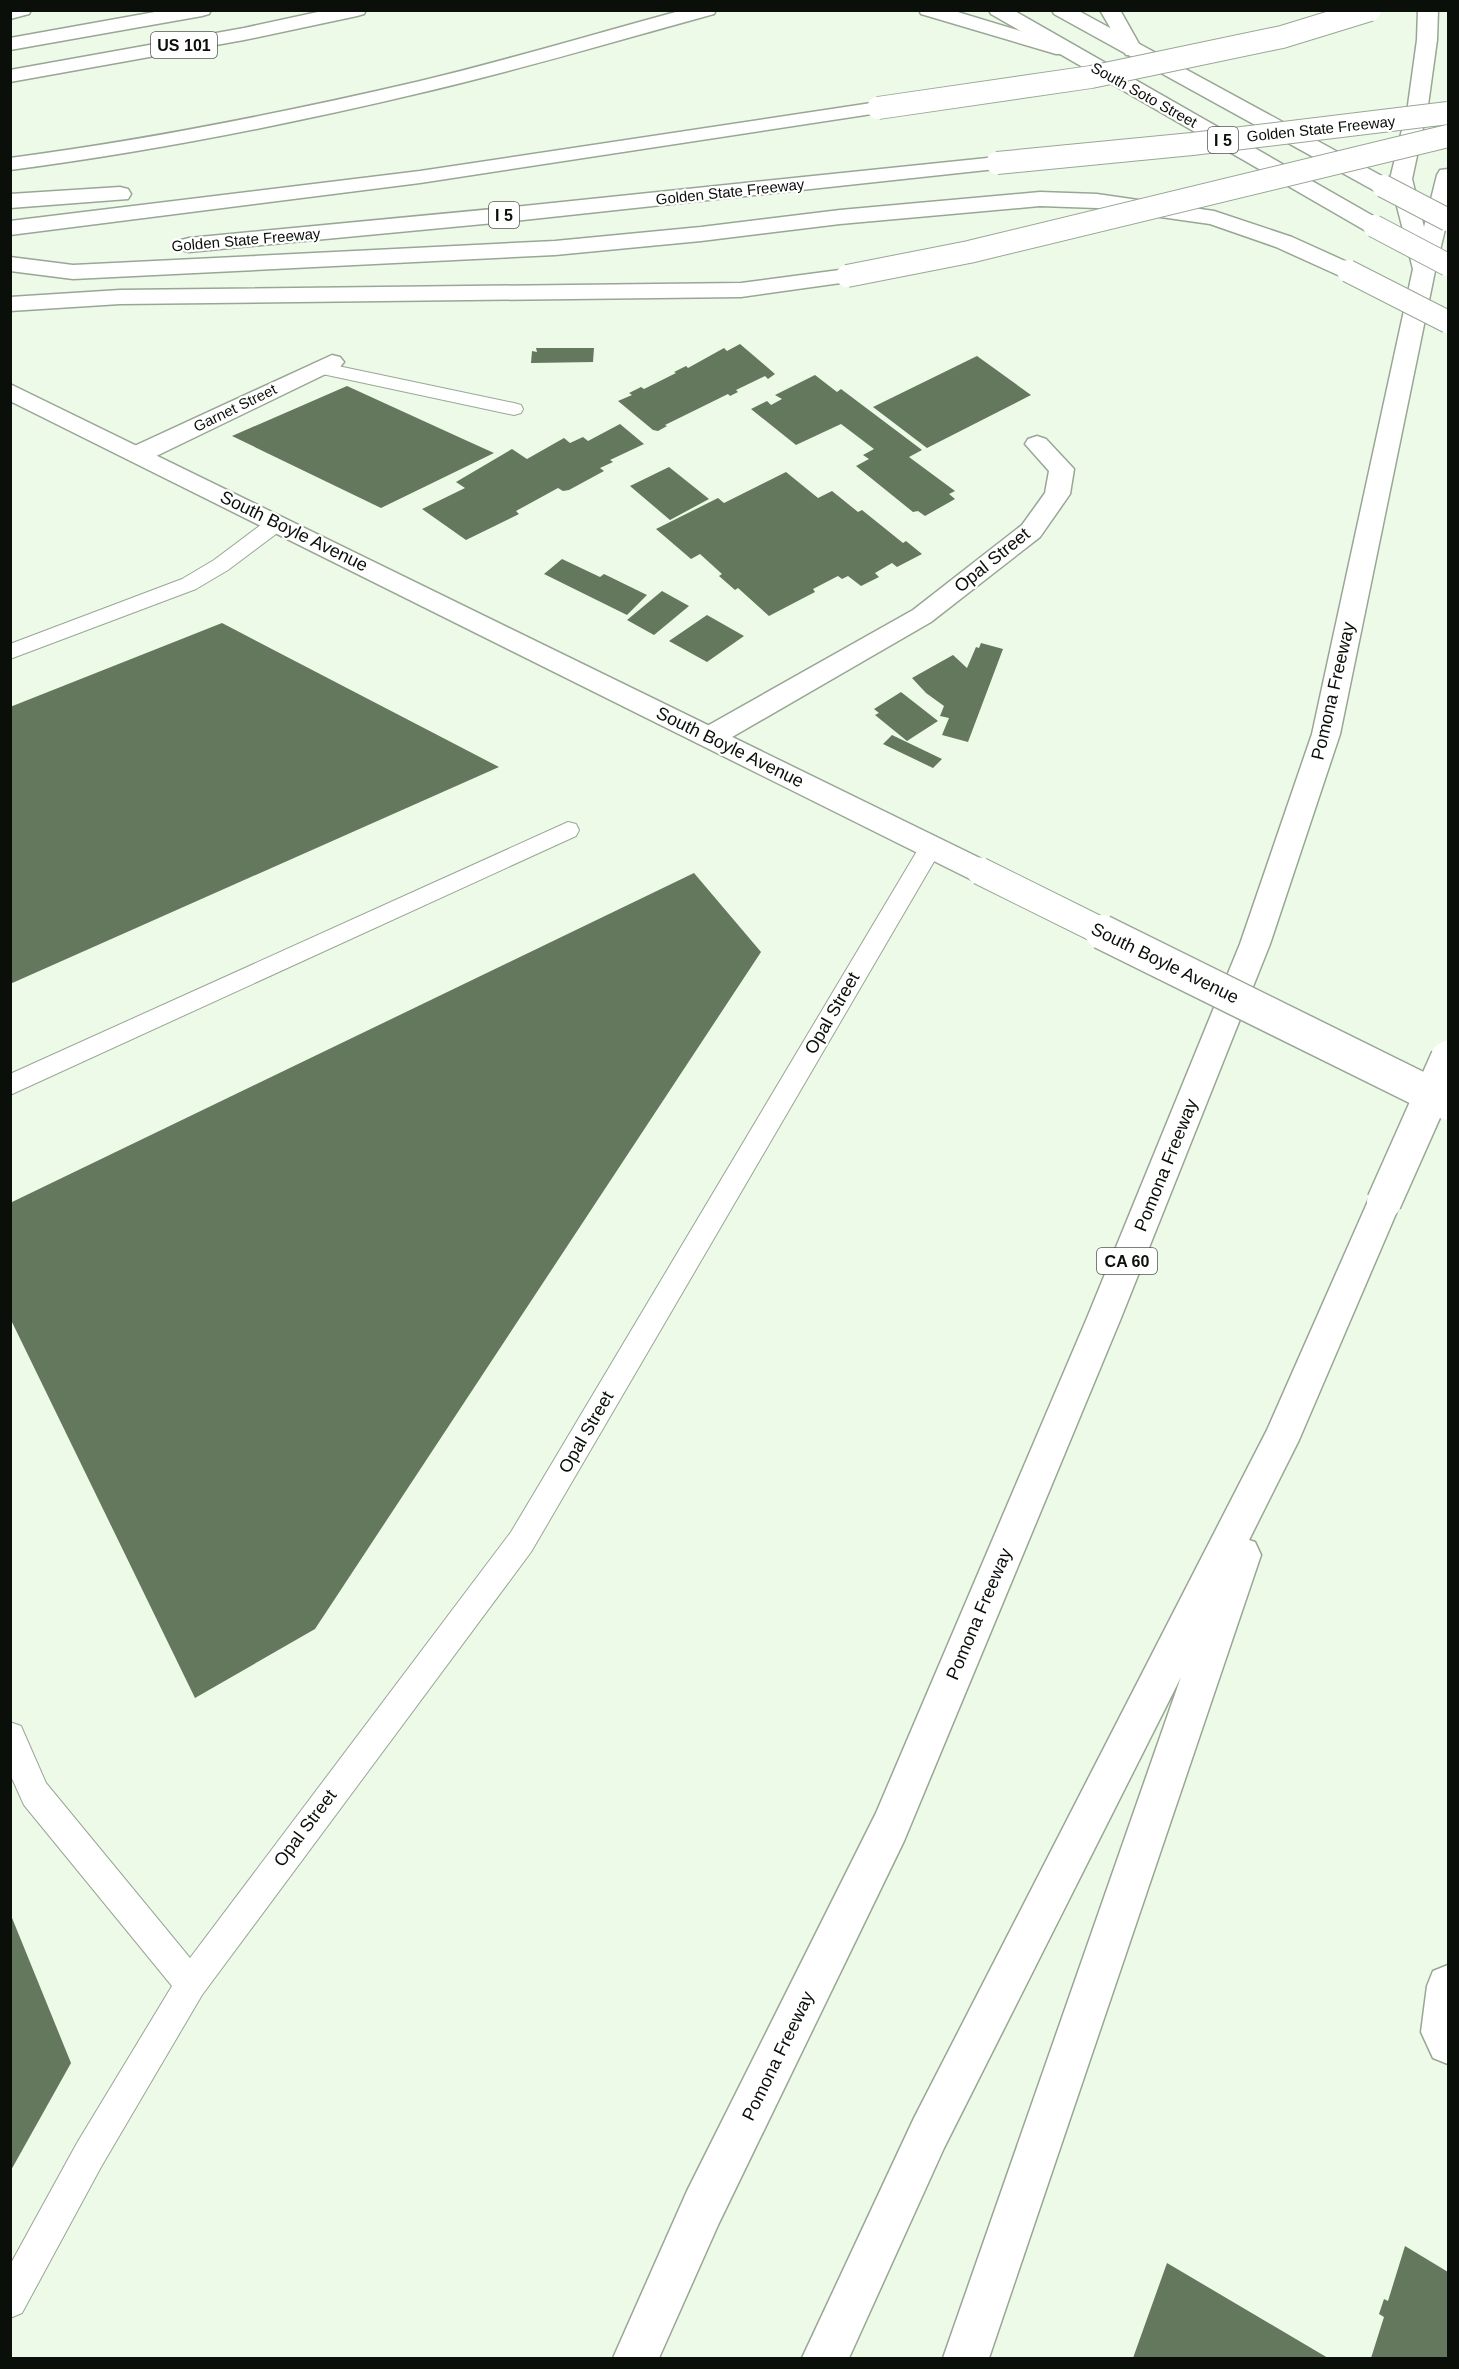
<svg xmlns="http://www.w3.org/2000/svg" width="1459" height="2369" viewBox="0 0 1459 2369" font-family="Arial,sans-serif">
<style>
.building{fill:#63785c}
.lines{fill:none;stroke-linecap:round;stroke-linejoin:round}
.service-casing{stroke:#99a695;stroke-width:2}
.minor-casing{stroke:#99a695;stroke-width:3}
.secondary-casing{stroke:#99a695;stroke-width:3}
.primary-casing{stroke:#99a695;stroke-width:3}
.motorway-casing{stroke:#99a695;stroke-width:3}
.service{fill:#fff;fill-rule:evenodd}
.minor{fill:#fff;fill-rule:evenodd}
.secondary{fill:#fff;fill-rule:evenodd}
.primary{fill:#fff;fill-rule:evenodd}
.motorway{fill:#fff;fill-rule:evenodd}
.secondary-bridge-far1-casing{stroke:#99a695;stroke-width:29;stroke-linecap:butt}
.secondary-bridge-casing{stroke:#99a695;stroke-width:37;stroke-linecap:butt}
.primary-bridge-casing{stroke:#99a695;stroke-width:24;stroke-linecap:butt}
.motorway-bridge-far1-casing{stroke:#99a695;stroke-width:24;stroke-linecap:butt}
.motorway-bridge-casing{stroke:#99a695;stroke-width:37;stroke-linecap:butt}
.secondary-bridge-far1{stroke:#fff;stroke-width:27}
.secondary-bridge{stroke:#fff;stroke-width:34}
.primary-bridge{stroke:#fff;stroke-width:22}
.motorway-bridge-far1{stroke:#fff;stroke-width:22}
.motorway-bridge{stroke:#fff;stroke-width:34}
.labels{text-anchor:middle;stroke-width:4.5;stroke-linejoin:round;paint-order:stroke}
.far-street-label{font-size:15px;fill:#0a0f09;stroke:#fff}
.shield{fill:#fff;stroke:#545753;stroke-width:1.5}
.shield-label{font-size:16px;font-weight:bold;fill:#0a0f09}
.street-label{font-size:18px;fill:#0a0f09;stroke:#fff}
</style>
<rect width="100%" height="100%" fill="#ecfae7"/>
<path class="building" d="M 740,344 L 775,374 L 768,379 L 765,376 L 736,390 L 738,392 L 730,396 L 728,394 L 665,425 L 667,426 L 658,431 L 653,430 L 618,401 L 632,395 L 629,393 L 641,387 L 644,389 L 676,373 L 674,372 L 686,366 L 688,368 L 724,348 L 727,351 Z
M 536,348 L 594,348 L 593,362 L 531,363 L 532,351 L 537,352 Z
M 977,356 L 1031,395 L 927,448 L 873,407 Z
M 815,375 L 837,392 L 841,389 L 922,450 L 909,457 L 955,491 L 949,494 L 955,499 L 925,516 L 918,511 L 913,512 L 856,466 L 869,459 L 863,455 L 874,449 L 841,424 L 796,445 L 751,409 L 767,401 L 771,405 L 782,399 L 775,395 Z
M 347,386 L 463,439 L 494,453 L 381,508 L 232,436 Z
M 620,424 L 644,444 L 610,460 L 613,462 L 600,468 L 604,471 L 569,490 L 563,491 L 558,488 L 516,511 L 519,514 L 466,540 L 422,509 L 465,488 L 456,482 L 512,449 L 527,459 L 564,438 L 570,443 L 583,437 L 588,441 Z
M 669,467 L 709,499 L 670,520 L 630,486 Z
M 786,472 L 818,498 L 832,491 L 858,512 L 862,510 L 903,543 L 906,541 L 922,554 L 897,567 L 892,563 L 875,573 L 879,577 L 861,586 L 848,576 L 842,579 L 838,576 L 813,589 L 815,592 L 769,616 L 738,588 L 735,590 L 719,576 L 722,574 L 700,554 L 691,559 L 656,529 L 718,498 L 724,503 Z
M 562,559 L 600,577 L 604,574 L 647,595 L 627,615 L 544,574 Z
M 662,591 L 689,606 L 654,635 L 627,620 Z
M 707,615 L 744,636 L 707,662 L 669,641 Z
M 222,623 L 499,767 L 10,984 L 10,707 Z
M 981,643 L 1003,649 L 968,742 L 942,735 L 949,718 L 940,716 L 944,706 L 926,693 L 912,678 L 953,655 L 967,668 L 976,647 L 979,648 Z
M 901,692 L 938,721 L 907,741 L 875,715 L 879,713 L 874,709 Z
M 892,735 L 942,759 L 933,768 L 883,744 Z
M 694,873 L 761,952 L 315,1629 L 195,1698 L 10,1318 L 10,1203 Z
M 10,1913 L 71,2063 L 10,2172 Z
M 1405,2246 L 1448,2272 L 1448,2358 L 1371,2358 L 1384,2317 L 1379,2314 L 1384,2299 L 1388,2301 Z
M 1167,2263 L 1328,2358 L 1133,2358 Z"/>
<g class="lines">
<g class="service-casing">
<path id="service" d="M 319,362 L 514,403 L 521,405 L 523,409 L 521,413 L 514,415 L 313,372 L 310,368 L 313,364 Z
M 277,517 L 284,518 L 287,523 L 284,528 L 228,570 L 196,589 L 10,659 L 10,644 L 182,579 L 214,560 L 270,518 Z
M 568,822 L 576,824 L 579,830 L 576,836 L 10,1095 L 10,1074 Z
M 931,839 L 939,841 L 942,847 L 939,853 L 531,1552 L 202,1995 L 101,2167 L 22,2313 L 10,2318 L 10,2265 L 77,2143 L 172,1986 L 24,1805 L 10,1774 L 10,1722 L 21,1726 L 46,1783 L 190,1958 L 511,1532 L 923,841 Z"/>
</g>
<g class="minor-casing">
<path id="minor" d="M 332,355 L 340,357 L 344,362 L 340,367 L 148,460 L 139,462 L 130,460 L 127,454 L 130,448 Z
M 1037,436 L 1046,439 L 1074,469 L 1070,494 L 1040,537 L 931,622 L 720,744 L 710,747 L 700,744 L 696,737 L 700,730 L 913,610 L 1022,525 L 1045,493 L 1049,471 L 1025,444 L 1028,439 Z
M 1448,1965 L 1448,2064 L 1433,2058 L 1421,2032 L 1427,1986 L 1433,1971 Z"/>
</g>
<g class="secondary-casing">
<path id="secondary" d="M 10,384 L 990,863 L 995,871 L 990,879 L 980,882 L 970,879 L 10,401 Z"/>
</g>
<g class="primary-casing">
<path id="primary" d="M 989,10 L 1013,10 L 1382,221 L 1385,226 L 1382,231 L 1374,233 L 1366,231 L 991,14 Z
M 1052,10 L 1077,10 L 1391,181 L 1394,186 L 1391,191 L 1383,193 L 1375,191 L 1054,14 Z"/>
</g>
<g class="motorway-casing">
<path id="motorway" d="M 10,10 L 31,10 L 29,14 L 10,19 Z
M 166,10 L 211,10 L 209,14 L 202,16 L 10,50 L 10,38 Z
M 327,10 L 366,10 L 364,14 L 357,16 L 244,40 L 10,82 L 10,70 L 244,28 Z
M 683,10 L 716,10 L 714,14 C 616,41 519,70 420,93 C 285,125 149,152 10,170 L 10,158 C 147,140 282,113 416,82 C 505,61 594,34 683,10 Z
M 919,10 L 951,10 L 1070,46 L 1073,50 L 1070,54 L 1056,54 L 921,14 Z
M 1100,10 L 1120,10 L 1143,51 L 1140,55 L 1126,55 Z
M 1418,10 L 1438,10 L 1437,40 L 1428,105 L 1412,179 L 1424,227 L 1437,175 L 1440,170 L 1448,169 L 1448,217 L 1435,271 L 1340,734 L 1270,944 L 1121,1318 L 904,1841 L 719,2223 L 659,2358 L 613,2358 L 687,2191 L 876,1813 L 1087,1318 L 1240,944 L 1312,734 L 1413,269 L 1390,179 L 1408,105 L 1417,40 Z
M 878,102 L 885,104 L 888,108 L 885,112 L 420,183 L 10,235 L 10,221 L 420,171 Z
M 997,157 L 1005,158 L 1008,163 L 1005,168 L 514,221 L 189,252 L 181,250 L 178,245 L 181,240 L 189,238 L 514,207 Z
M 120,187 L 128,189 L 131,194 L 128,199 L 10,208 L 10,194 Z
M 1040,192 L 1097,194 L 1214,211 L 1292,237 L 1356,266 L 1359,271 L 1356,276 L 1348,278 L 1340,276 L 1276,247 L 1210,224 L 1097,208 L 1040,206 L 840,224 L 701,241 L 555,255 L 73,279 L 10,271 L 10,257 L 73,265 L 555,241 L 701,227 L 840,210 Z
M 847,269 L 855,271 L 858,276 L 855,281 L 741,297 L 120,304 L 10,311 L 10,297 L 120,290 L 741,283 Z
M 1384,1188 L 1396,1192 L 1401,1202 L 1299,1440 L 1249,1540 L 1255,1542 L 1261,1555 L 989,2358 L 943,2358 L 1181,1677 L 944,2148 L 849,2358 L 802,2358 L 914,2118 L 1267,1430 L 1372,1192 Z"/>
</g>
<use href="#service" class="service"/>
<use href="#minor" class="minor"/>
<use href="#secondary" class="secondary"/>
<use href="#primary" class="primary"/>
<use href="#motorway" class="motorway"/>
<g class="secondary-bridge-far1-casing">
<path id="secondary-bridge-far1" d="M 980,871 L 1105,933"/>
</g>
<g class="secondary-bridge-casing">
<path id="secondary-bridge" d="M 1102,932 L 1448,1103"/>
</g>
<g class="primary-bridge-casing">
<path id="primary-bridge" d="M 1383,186 L 1448,220
M 1374,226 L 1448,265"/>
</g>
<g class="motorway-bridge-far1-casing">
<path id="motorway-bridge-far1" d="M 878,108 L 1091,77 L 1282,37 L 1370,10
M 997,163 L 1192,144 L 1448,113
M 1348,271 L 1448,322
M 847,276 L 969,252 L 1448,136"/>
</g>
<g class="motorway-bridge-casing">
<path id="motorway-bridge" d="M 1384,1202 L 1448,1058"/>
</g>
<use href="#secondary-bridge-far1" class="secondary-bridge-far1"/>
<use href="#secondary-bridge" class="secondary-bridge"/>
<use href="#primary-bridge" class="primary-bridge"/>
<use href="#motorway-bridge-far1" class="motorway-bridge-far1"/>
<use href="#motorway-bridge" class="motorway-bridge"/>
</g>
<g class="labels">
<g class="far-street-label">
<text transform="translate(1144 95) rotate(29)" y="5">South Soto Street</text>
<text transform="translate(1321 129) rotate(-6)" y="5">Golden State Freeway</text>
<text transform="translate(730 192) rotate(-6)" y="5">Golden State Freeway</text>
<text transform="translate(246 240) rotate(-5)" y="5">Golden State Freeway</text>
<text transform="translate(235 408) rotate(-26)" y="5">Garnet Street</text>
</g>
<g class="shield">
<rect x="151" y="32" width="66" height="26" rx="4.5"/>
<rect x="1208" y="127" width="30" height="26" rx="4.5"/>
<rect x="489" y="202" width="30" height="26" rx="4.5"/>
<rect x="1097" y="1248" width="60" height="26" rx="4.5"/>
</g>
<g class="shield-label">
<text x="184" y="51">US 101</text>
<text x="1223" y="146">I 5</text>
<text x="504" y="221">I 5</text>
<text x="1127" y="1267">CA 60</text>
</g>
<g class="street-label">
<text transform="translate(294 531) rotate(26)" y="6">South Boyle Avenue</text>
<text transform="translate(992 560) rotate(-39)" y="6">Opal Street</text>
<text transform="translate(1333 691) rotate(-77)" y="6">Pomona Freeway</text>
<text transform="translate(730 747) rotate(26)" y="6">South Boyle Avenue</text>
<text transform="translate(1165 963) rotate(26)" y="6">South Boyle Avenue</text>
<text transform="translate(832 1013) rotate(-60)" y="6">Opal Street</text>
<text transform="translate(1166 1165) rotate(-68)" y="6">Pomona Freeway</text>
<text transform="translate(586 1432) rotate(-60)" y="6">Opal Street</text>
<text transform="translate(979 1614) rotate(-67)" y="6">Pomona Freeway</text>
<text transform="translate(305 1828) rotate(-53)" y="6">Opal Street</text>
<text transform="translate(778 2056) rotate(-64)" y="6">Pomona Freeway</text>
</g>
</g>
<rect width="1459" height="2369" fill="none" stroke="#0a0f09" stroke-width="24"/>
</svg>
